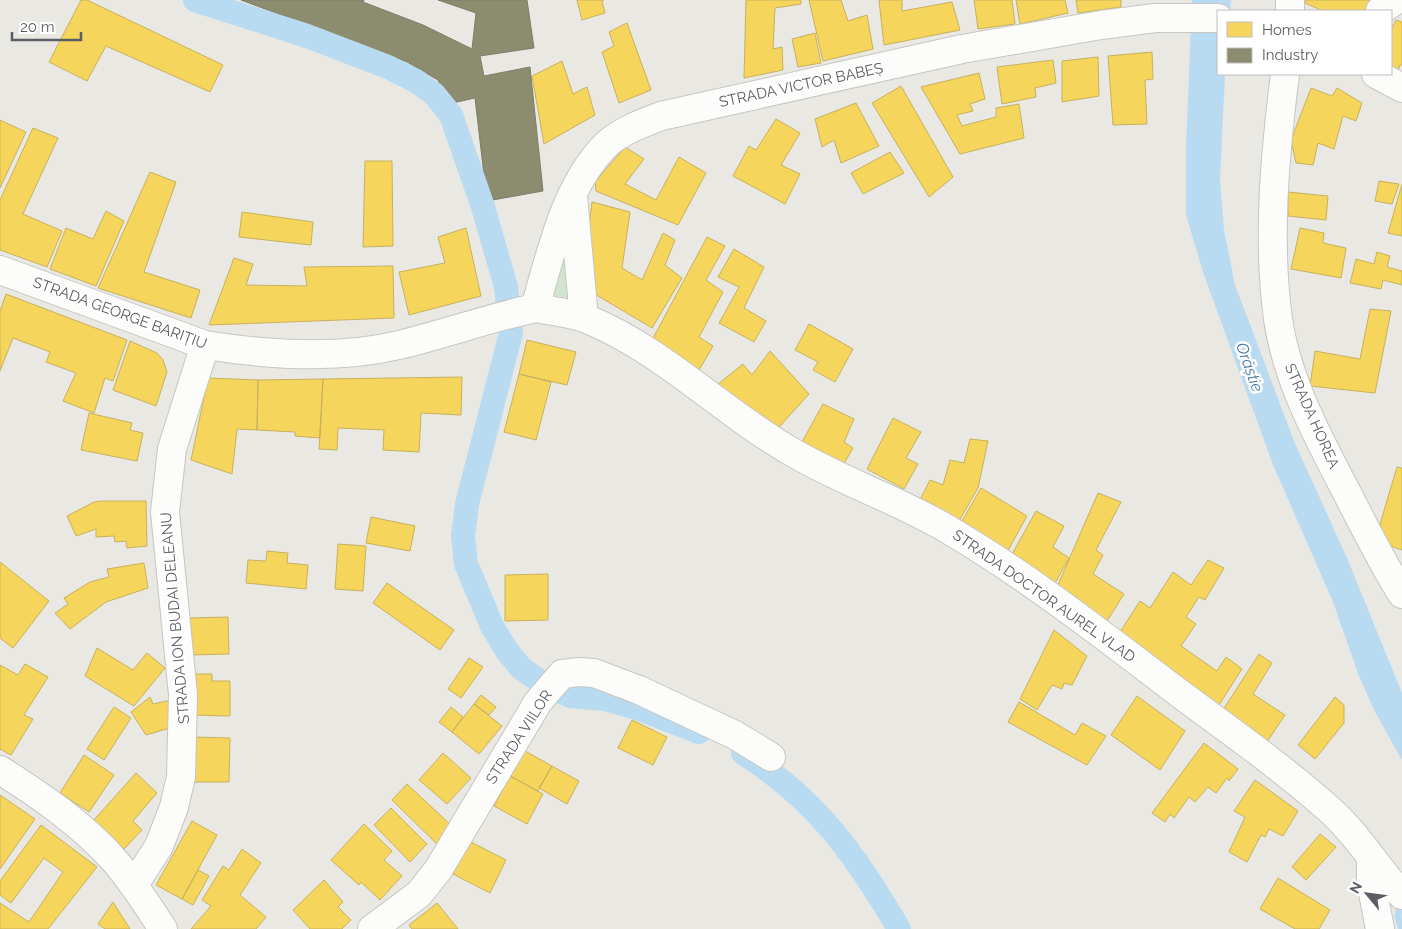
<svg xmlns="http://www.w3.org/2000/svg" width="1402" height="929" viewBox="0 0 1402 929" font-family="Raleway,sans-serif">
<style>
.green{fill:#d2e4cf}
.water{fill:#b9dbf1}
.homes{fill:#f6d55c;stroke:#c7b15e}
.industry{fill:#8c8c6e;stroke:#7d7e6a}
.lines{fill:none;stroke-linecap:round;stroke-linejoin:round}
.stream{stroke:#b9dbf1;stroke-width:7}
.canal{stroke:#b9dbf1;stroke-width:24}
.minor-casing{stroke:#c5c5c4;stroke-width:30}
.secondary-casing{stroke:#c6c6c5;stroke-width:30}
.minor{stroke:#fcfcfb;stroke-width:28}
.secondary{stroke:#fcfcfb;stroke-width:28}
.labels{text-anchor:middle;stroke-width:5;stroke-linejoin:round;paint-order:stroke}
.street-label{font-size:15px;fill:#5a5d61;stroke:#fff}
.water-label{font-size:16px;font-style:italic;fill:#4577a7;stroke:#fff}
</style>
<rect width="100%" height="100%" fill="#e9e8e3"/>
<path class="green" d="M 570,241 L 567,308 L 547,306 Z"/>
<path class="water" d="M 1192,0 L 1231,0 L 1230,11 L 1218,11 L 1218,74 L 1225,74 L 1220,180 L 1224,230 L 1235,285 L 1294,441 L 1347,558 L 1402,693 L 1402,760 L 1375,712 L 1359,676 L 1333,602 L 1273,465 L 1203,272 L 1186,215 L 1186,147 Z"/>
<path class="homes" d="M 81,0 L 87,0 L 223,65 L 210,92 L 106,46 L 87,81 L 49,62 Z
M 577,0 L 604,0 L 602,1 L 605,13 L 582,20 Z
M 746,0 L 801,0 L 801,4 L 775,8 L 773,49 L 782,47 L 783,70 L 744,78 Z
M 809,0 L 841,0 L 848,21 L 867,15 L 873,49 L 823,61 Z
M 879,0 L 902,0 L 902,11 L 952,2 L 960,30 L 884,45 Z
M 974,0 L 1012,0 L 1015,24 L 978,29 Z
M 1016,0 L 1065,0 L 1068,13 L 1020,24 Z
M 1076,0 L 1121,0 L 1121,7 L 1078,13 Z
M 1305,0 L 1371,0 L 1370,6 L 1363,11 L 1323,11 L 1305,3 Z
M 1396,20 L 1402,22 L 1402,65 L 1400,65 L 1397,73 L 1391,70 L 1391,30 Z
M 627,23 L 651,90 L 619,103 L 602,52 L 614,46 L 609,32 Z
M 815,33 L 821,63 L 798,67 L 792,39 Z
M 1152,52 L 1153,79 L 1145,80 L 1147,124 L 1113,125 L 1108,56 Z
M 1098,57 L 1099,96 L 1062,102 L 1062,61 Z
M 1053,60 L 1056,83 L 1035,88 L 1036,97 L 1002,104 L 997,67 Z
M 562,61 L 573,94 L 587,87 L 595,115 L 544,144 L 532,76 Z
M 979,73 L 985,99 L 970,104 L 973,111 L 957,115 L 962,126 L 996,117 L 996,108 L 1019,104 L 1024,138 L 960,154 L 921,87 Z
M 901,86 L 953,177 L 929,197 L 872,103 Z
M 1311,88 L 1332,96 L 1337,88 L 1362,103 L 1356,121 L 1343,116 L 1334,149 L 1318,143 L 1313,165 L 1296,163 L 1291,140 Z
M 856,103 L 879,146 L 841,163 L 834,140 L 822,147 L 815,119 Z
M 776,119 L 800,133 L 781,165 L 800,174 L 785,204 L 733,176 L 749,146 L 756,150 Z
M 0,120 L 26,132 L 0,188 Z
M 33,128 L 58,138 L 23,214 L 62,231 L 47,267 L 0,250 L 0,200 Z
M 625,147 L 644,159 L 625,184 L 656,200 L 679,157 L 706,173 L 678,225 L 596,191 L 595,182 Z
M 890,152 L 904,173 L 863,194 L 851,173 Z
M 365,161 L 392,161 L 393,246 L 363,247 Z
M 150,172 L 176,182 L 144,272 L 200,290 L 191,318 L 98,288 Z
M 1379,181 L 1399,184 L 1392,204 L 1375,201 Z
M 1402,184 L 1402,236 L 1388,233 Z
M 1288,192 L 1328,196 L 1326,220 L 1288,216 Z
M 592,202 L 630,212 L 622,268 L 642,280 L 663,233 L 675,240 L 665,265 L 682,278 L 652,328 L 588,290 L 586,249 Z
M 106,211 L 124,221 L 96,286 L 50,269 L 66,228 L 93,239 Z
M 242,212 L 313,222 L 311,245 L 239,237 Z
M 466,228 L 481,296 L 409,315 L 399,272 L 445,263 L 438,237 Z
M 1300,228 L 1324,233 L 1323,243 L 1346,248 L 1341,278 L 1291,269 Z
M 707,237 L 725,246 L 706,280 L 723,292 L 699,337 L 713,346 L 698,372 L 651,342 Z
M 734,249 L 764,267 L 744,308 L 766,321 L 754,342 L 719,323 L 739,287 L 718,277 Z
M 1377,252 L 1390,256 L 1387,267 L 1402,271 L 1402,285 L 1383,280 L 1381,289 L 1350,283 L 1356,259 L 1374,264 Z
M 234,258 L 253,264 L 246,285 L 307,286 L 304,267 L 393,266 L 394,318 L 209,325 Z
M 6,294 L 127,340 L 113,381 L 105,378 L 94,413 L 63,401 L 76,373 L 46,362 L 50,352 L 13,338 L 0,371 L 0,311 Z
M 1370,309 L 1391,311 L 1375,393 L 1310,386 L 1315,351 L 1360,359 Z
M 809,324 L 853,349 L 835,382 L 813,370 L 818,362 L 795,350 Z
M 527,340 L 576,352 L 567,385 L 519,374 Z
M 130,341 L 157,353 L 163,360 L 167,372 L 156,406 L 113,390 Z
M 770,351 L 809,394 L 771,436 L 747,415 L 718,384 L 743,364 L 752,375 Z
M 519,374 L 551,382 L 536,440 L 504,432 Z
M 462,377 L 461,415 L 421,413 L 419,452 L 383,450 L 384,430 L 338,428 L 337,450 L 319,449 L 323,379 Z
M 208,378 L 258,380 L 257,430 L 237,429 L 232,474 L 191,460 Z
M 323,379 L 320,438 L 295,436 L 295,432 L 257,430 L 258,380 Z
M 823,404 L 854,419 L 844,442 L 853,448 L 838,474 L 797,451 Z
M 89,413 L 132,423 L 130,430 L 143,433 L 137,461 L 81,450 Z
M 893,418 L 921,432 L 906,458 L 918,464 L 904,489 L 867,469 Z
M 970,439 L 988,441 L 978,488 L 955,528 L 916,508 L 930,480 L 943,485 L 950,460 L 964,463 Z
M 1397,467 L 1402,468 L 1402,550 L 1375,541 Z
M 981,488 L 1027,516 L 1005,556 L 958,528 Z
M 1098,493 L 1121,502 L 1096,550 L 1103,555 L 1093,574 L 1124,594 L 1107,621 L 1057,587 Z
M 102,501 L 146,501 L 147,546 L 127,548 L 126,541 L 115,542 L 114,536 L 96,537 L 96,529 L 76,536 L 67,516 L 94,502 Z
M 1036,511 L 1064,526 L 1053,547 L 1069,558 L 1053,587 L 1010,558 Z
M 371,517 L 415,526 L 410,551 L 366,543 Z
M 338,544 L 366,546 L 363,591 L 335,589 Z
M 267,551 L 288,553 L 287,563 L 308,565 L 306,589 L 246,583 L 248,560 L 266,561 Z
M 1208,560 L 1224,568 L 1205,600 L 1199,597 L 1186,617 L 1196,624 L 1181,646 L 1217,671 L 1226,657 L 1242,669 L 1217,708 L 1118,635 L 1140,601 L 1150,608 L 1173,572 L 1191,585 Z
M 0,562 L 49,601 L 13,648 L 0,638 Z
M 144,563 L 148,588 L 106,602 L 70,629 L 55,613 L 68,604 L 64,598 L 90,582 L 109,577 L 107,569 Z
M 548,574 L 548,620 L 505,621 L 505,575 Z
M 387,583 L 454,630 L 440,650 L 373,603 Z
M 228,617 L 229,654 L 190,655 L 189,618 Z
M 1054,630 L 1087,656 L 1072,685 L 1064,683 L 1062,689 L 1052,685 L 1037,710 L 1020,699 Z
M 97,648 L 133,670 L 147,653 L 165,668 L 134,706 L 85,676 Z
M 1259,654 L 1272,663 L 1253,694 L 1285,715 L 1267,742 L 1223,710 Z
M 469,658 L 483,667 L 461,698 L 448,689 Z
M 25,664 L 48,677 L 24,715 L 33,719 L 11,755 L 0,749 L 0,665 L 18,675 Z
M 190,674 L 212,674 L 212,681 L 230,681 L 230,716 L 189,715 Z
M 481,695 L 496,707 L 489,715 L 474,704 Z
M 1137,696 L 1185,731 L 1160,770 L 1111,735 Z
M 150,697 L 153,704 L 172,700 L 177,726 L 146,735 L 131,712 Z
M 1335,697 L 1344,705 L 1344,723 L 1315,759 L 1298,745 Z
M 1019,702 L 1075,735 L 1082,723 L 1106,736 L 1087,765 L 1008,722 Z
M 474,704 L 502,726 L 479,754 L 452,732 Z
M 114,707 L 131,718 L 104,760 L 87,749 Z
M 451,707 L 463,717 L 452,732 L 439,722 Z
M 632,720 L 667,737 L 653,765 L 618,748 Z
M 193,737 L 230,738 L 229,782 L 192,782 Z
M 1204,743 L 1238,769 L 1229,781 L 1227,778 L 1216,793 L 1208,787 L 1195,802 L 1189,797 L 1174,818 L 1170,814 L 1165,822 L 1152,813 Z
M 525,751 L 552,766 L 538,791 L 510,776 Z
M 443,753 L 471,778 L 447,804 L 419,780 Z
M 84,755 L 114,775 L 89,812 L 60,793 Z
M 552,766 L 579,781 L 567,804 L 539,788 Z
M 136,773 L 157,793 L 133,821 L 142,830 L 124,849 L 93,821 Z
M 510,776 L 543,794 L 527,824 L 494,806 Z
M 1255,780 L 1298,811 L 1283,836 L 1269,829 L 1265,837 L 1261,835 L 1247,862 L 1229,852 L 1245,817 L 1234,811 Z
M 407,784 L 455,829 L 439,846 L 392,800 Z
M 0,795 L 35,819 L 0,869 Z
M 391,808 L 427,844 L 410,862 L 374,825 Z
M 192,821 L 217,835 L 182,899 L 156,885 Z
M 364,824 L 392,851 L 384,860 L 402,876 L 380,900 L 361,882 L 359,885 L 331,860 Z
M 41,825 L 97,867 L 48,929 L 0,929 L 0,903 L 29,922 L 63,872 L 44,858 L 11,903 L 0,895 L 0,881 Z
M 1320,834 L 1336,847 L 1306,880 L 1292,867 Z
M 469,841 L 506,860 L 490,893 L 453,874 Z
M 242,849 L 261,863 L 240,895 L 266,917 L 256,929 L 191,929 L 211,906 L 202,900 L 223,866 L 229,870 Z
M 198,870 L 209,876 L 193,905 L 182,899 Z
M 1278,878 L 1330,910 L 1319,929 L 1295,929 L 1260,909 Z
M 324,880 L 343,902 L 338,907 L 351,920 L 342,929 L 310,929 L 293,910 Z
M 113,902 L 130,929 L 105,929 L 98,924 Z
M 437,903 L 458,929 L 412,929 L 409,925 Z"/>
<path class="industry" d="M 241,0 L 364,0 L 363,2 L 423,25 L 472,49 L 476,13 L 438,0 L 527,0 L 534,48 L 480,56 L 484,76 L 530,67 L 543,191 L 487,201 L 475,98 L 448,104 L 438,80 L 407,62 Z"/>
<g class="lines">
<path class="stream" d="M 1401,900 L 1398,917 L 1402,929"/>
<path class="canal" d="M 195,0 L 307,36 L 388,67 L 416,81 L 434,94 L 451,115 L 483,207 L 506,287 L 511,333 L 467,504 L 463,536 L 466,564 L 492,626 L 507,651 L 521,668 L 538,680 L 570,696 L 605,699 L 640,709 L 699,732
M 743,753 C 817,800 855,854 899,929"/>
<g class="minor-casing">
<path id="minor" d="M 1290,0 L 1290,11
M 1380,11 L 1396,0
M 1285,74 C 1275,154 1267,238 1278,319 C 1287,381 1318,437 1346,491 C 1364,526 1381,561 1402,594
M 573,196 L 584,318
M 535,308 C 552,311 571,313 587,319 C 663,350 722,412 792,452 C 843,482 899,500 949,530 C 1030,578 1104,636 1179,693 C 1230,731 1283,768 1330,810 C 1358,835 1377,868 1402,895
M 0,770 C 41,796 82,824 114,860 C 133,882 148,906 163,929
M 1371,861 L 1371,882 L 1380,929
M 134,885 L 159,846 L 174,807 L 181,777 L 183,695 L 165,512 L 172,449 L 205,345
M 372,929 L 419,894 L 438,870 L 538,702 L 562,674 L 580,672 L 594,673 L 639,690 L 735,735 L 771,757"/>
</g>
<g class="secondary-casing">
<path id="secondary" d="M 1376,74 L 1402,88
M 0,270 L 205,345 C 268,355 337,360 399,345 C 445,334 489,318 535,308 C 551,253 565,185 607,144 C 621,131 643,123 661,116 L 962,49 L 1101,25 L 1155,18 L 1218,18"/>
</g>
<use href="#minor" class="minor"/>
<use href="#secondary" class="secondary"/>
</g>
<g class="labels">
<g class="street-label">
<text transform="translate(801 85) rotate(-12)" y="5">STRADA VICTOR BABEȘ</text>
<text transform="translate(120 313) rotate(20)" y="5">STRADA GEORGE BARIȚIU</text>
<text transform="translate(1312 416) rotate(66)" y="5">STRADA HOREA</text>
<text transform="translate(1044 596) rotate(35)" y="5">STRADA DOCTOR AUREL VLAD</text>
<text transform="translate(175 618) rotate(-95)" y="5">STRADA ION BUDAI DELEANU</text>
<text transform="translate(519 737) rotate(-57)" y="5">STRADA VIILOR</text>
</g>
<g class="water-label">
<text transform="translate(1250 367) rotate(70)" y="6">Orăștie</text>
</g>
</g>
<rect x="1217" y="10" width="175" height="65" fill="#ffffff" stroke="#bdbec0"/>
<rect x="1227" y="22" width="25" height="15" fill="#f6d55c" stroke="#bdbec0"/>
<text x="1262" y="35" font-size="15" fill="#5a5d61">Homes</text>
<rect x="1227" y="48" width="25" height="15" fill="#8c8c6e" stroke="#bdbec0"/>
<text x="1262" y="60" font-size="15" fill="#5a5d61">Industry</text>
<g transform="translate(1367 894) rotate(299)" stroke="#ffffff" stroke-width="4" paint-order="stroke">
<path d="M0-4L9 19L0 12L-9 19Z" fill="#5a5d61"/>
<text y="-8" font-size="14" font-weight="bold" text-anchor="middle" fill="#5a5d61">N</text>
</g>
<path d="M12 32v8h69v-8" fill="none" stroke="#5a5d61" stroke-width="2.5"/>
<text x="20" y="32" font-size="15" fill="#5a5d61" stroke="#ffffff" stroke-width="4" paint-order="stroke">20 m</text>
</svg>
